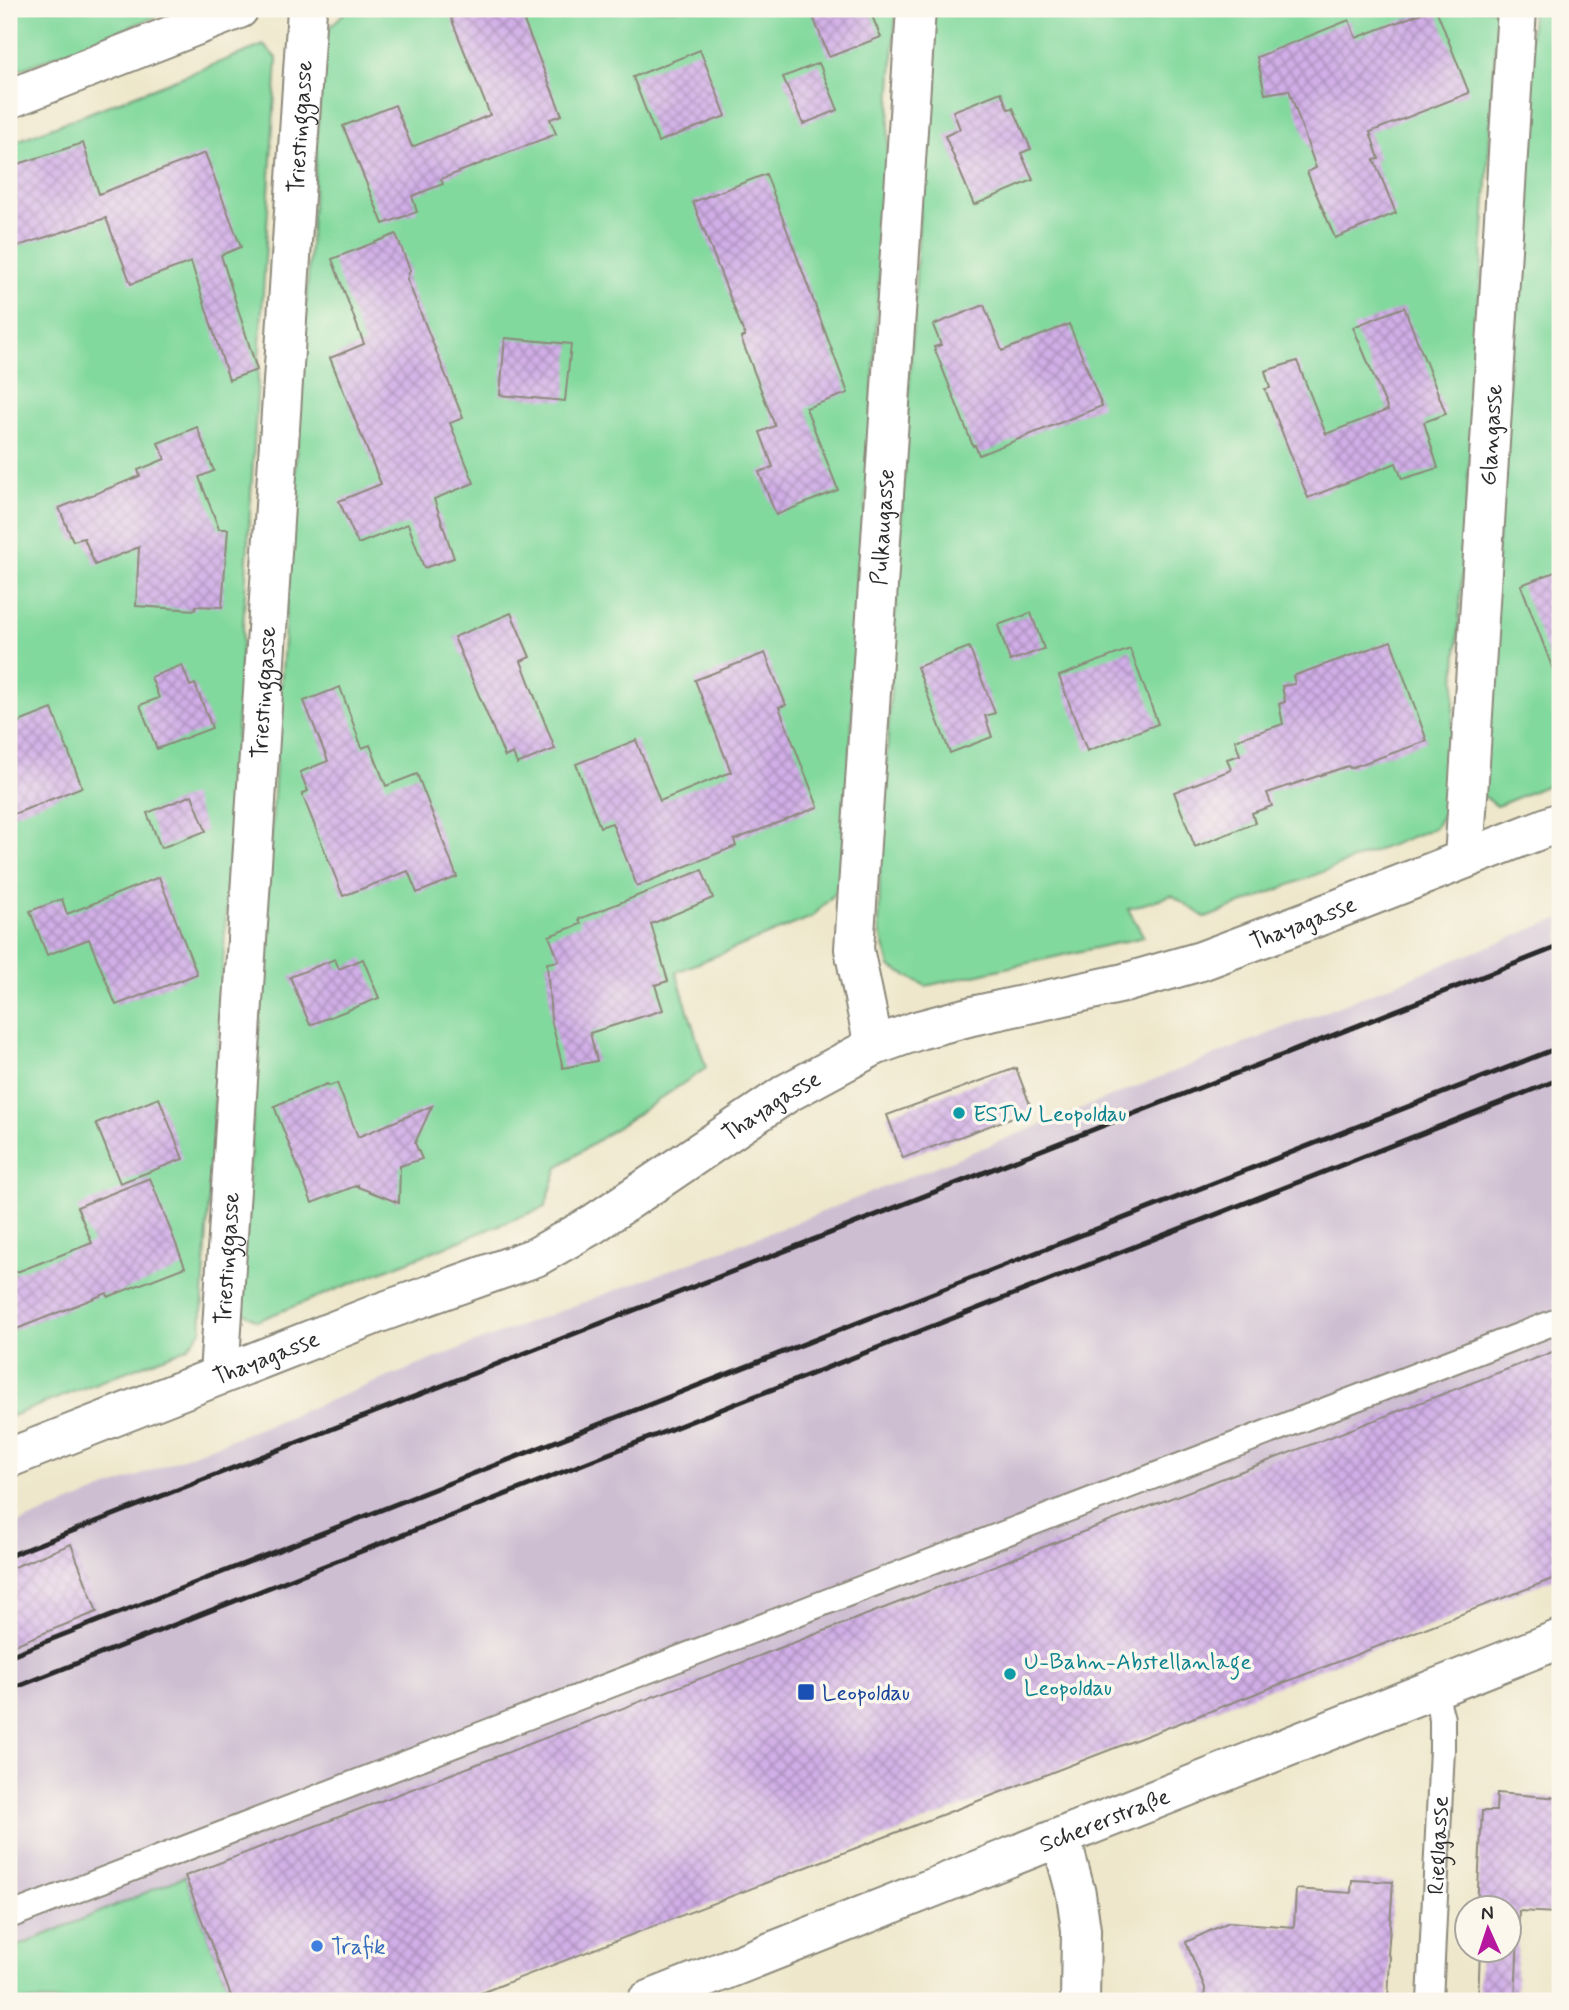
<svg xmlns="http://www.w3.org/2000/svg" width="1569" height="2010" viewBox="0 0 1569 2010" font-family="Mynerve,sans-serif">
<style>
.railway{fill:#cebed2}
.green{fill:#82d99d;stroke:#568264;stroke-width:2}
.building{fill:url(#building-cross-hatch)}
.lines{fill:none;stroke-linecap:round;stroke-linejoin:round}
.service-casing{stroke:#8c897b;stroke-width:28}
.minor-casing{stroke:#8c897b;stroke-width:42}
.service{stroke:#fff;stroke-width:24}
.minor{stroke:#fff;stroke-width:38}
.rail{stroke:#2b2b2b;stroke-width:5}
.culture-dot{fill:#0f9aa8;stroke:#fbf7ec;stroke-width:2.5}
.transit-dot{fill:#1a4fb4;stroke:#fbf7ec;stroke-width:2.5}
.shop-dot{fill:#3f7fe0;stroke:#fbf7ec;stroke-width:2.5}
.labels{text-anchor:middle;stroke-width:7;stroke-linejoin:round;paint-order:stroke}
.street-label{font-size:23px;fill:#2b2b2b;stroke:#fbf7ec}
.culture-label{font-size:23px;fill:#0d838f;stroke:#fbf7ec;text-anchor:start}
.transit-label{font-size:23px;fill:#164399;stroke:#fbf7ec;text-anchor:start}
.shop-label{font-size:23px;fill:#366cbe;stroke:#fbf7ec;text-anchor:start}
</style>
<defs>
<pattern id="building-cross-hatch" width="8" height="8" patternUnits="userSpaceOnUse" patternTransform="scale(1.75)"><rect width="8" height="8" fill="#d1aee7"/><path d="M0 0l8 8M0 8l8-8" fill="none" stroke="#aa8ebb"/></pattern>
</defs>
<rect width="100%" height="100%" fill="#fbf7ec"/>
<filter id="ink" filterUnits="userSpaceOnUse"><feTurbulence type="fractalNoise" baseFrequency=".0143" numOctaves="2"/><feDisplacementMap in="SourceGraphic" scale="14" xChannelSelector="R" yChannelSelector="G"/><feConvolveMatrix kernelMatrix="1 2 1 2 8 2 1 2 1" color-interpolation-filters="sRGB"/></filter>
<filter id="wash" filterUnits="userSpaceOnUse"><feTurbulence type="fractalNoise" baseFrequency=".00686" numOctaves="4" result="noise"/><feDisplacementMap in="SourceGraphic" scale="28" xChannelSelector="R" yChannelSelector="G"/><feGaussianBlur stdDeviation="1.57" result="paint"/><feColorMatrix in="noise" values="0 0 0 0 0 0 0 0 0 0 0 0 0 0 0 0 0 1.4 0 .05"/><feComposite in="paint" operator="in"/></filter>
<g filter="url(#wash)">
<rect width="100%" height="100%" fill="#eee7cb"/>
<path class="railway" d="M 1560,918 L 1560,1576 L 460,2001 L 9,2001 L 9,1527 L 477,1342 L 779,1229 Z"/>
<path class="green" d="M 9,9 L 176,9 L 9,74 Z
M 354,9 L 896,9 L 842,886 L 812,917 L 676,972 L 706,1068 L 558,1167 L 545,1207 L 257,1321 L 240,1310 L 324,33 L 345,12 Z
M 932,9 L 1498,9 L 1447,809 L 1434,828 L 1206,918 L 1172,895 L 1128,909 L 1144,937 L 926,986 L 890,967 L 879,927 L 880,866 Z
M 1532,9 L 1560,9 L 1560,780 L 1497,806 L 1481,794 Z
M 264,45 L 277,59 L 201,1331 L 187,1348 L 9,1417 L 9,144 Z
M 185,1876 L 233,2001 L 9,2001 L 9,1950 Z"/>
<g id="blocks">
<path class="building" d="M 473,9 L 519,9 L 562,115 L 550,119 L 556,134 L 441,179 L 443,184 L 412,196 L 417,212 L 383,224 L 343,126 L 395,105 L 412,147 L 490,115 L 451,18 Z
M 810,9 L 869,9 L 881,37 L 829,57 Z
M 1432,9 L 1436,9 L 1469,93 L 1370,132 L 1379,159 L 1374,160 L 1396,213 L 1335,238 L 1307,172 L 1316,168 L 1289,90 L 1265,94 L 1257,57 L 1349,20 L 1356,38 Z
M 700,50 L 726,116 L 658,142 L 633,77 Z
M 819,63 L 838,110 L 803,124 L 783,77 Z
M 1001,92 L 1008,109 L 1013,108 L 1031,149 L 1021,153 L 1033,180 L 974,205 L 945,136 L 960,129 L 953,111 Z
M 83,143 L 99,194 L 205,153 L 241,247 L 221,255 L 257,370 L 229,380 L 191,262 L 131,284 L 106,218 L 9,249 L 9,167 Z
M 766,174 L 848,393 L 806,408 L 838,490 L 776,515 L 759,472 L 773,467 L 760,432 L 775,426 L 741,338 L 745,336 L 693,202 Z
M 396,234 L 410,270 L 407,279 L 463,418 L 450,423 L 474,483 L 434,499 L 454,558 L 424,568 L 408,524 L 358,544 L 339,501 L 381,484 L 330,358 L 364,344 L 332,259 Z
M 984,305 L 1002,351 L 1069,324 L 1102,406 L 979,455 L 975,445 L 973,446 L 934,347 L 941,345 L 933,325 Z
M 1404,307 L 1446,414 L 1424,422 L 1438,468 L 1402,479 L 1396,463 L 1308,498 L 1265,389 L 1270,388 L 1265,371 L 1297,361 L 1326,434 L 1388,410 L 1353,327 Z
M 505,338 L 571,344 L 565,401 L 500,395 Z
M 197,427 L 214,471 L 199,477 L 219,529 L 228,529 L 222,607 L 196,606 L 195,610 L 136,606 L 139,547 L 95,565 L 84,538 L 73,541 L 59,508 L 140,476 L 138,470 L 165,459 L 158,443 Z
M 1560,570 L 1560,679 L 1557,680 L 1521,585 Z
M 511,613 L 530,657 L 521,661 L 555,749 L 517,764 L 513,753 L 505,757 L 454,637 Z
M 1031,613 L 1044,649 L 1010,661 L 998,625 Z
M 1391,641 L 1427,741 L 1350,768 L 1348,766 L 1267,793 L 1272,806 L 1252,813 L 1255,823 L 1195,847 L 1174,792 L 1231,770 L 1227,759 L 1240,755 L 1235,740 L 1283,724 L 1279,704 L 1285,702 L 1282,686 L 1295,684 L 1293,676 Z
M 969,647 L 995,713 L 985,716 L 992,737 L 950,753 L 917,667 Z
M 1130,649 L 1158,724 L 1087,751 L 1059,676 Z
M 765,653 L 786,705 L 779,707 L 818,807 L 734,840 L 736,846 L 637,886 L 612,823 L 600,827 L 576,764 L 636,740 L 660,801 L 731,772 L 695,680 Z
M 182,665 L 190,686 L 195,684 L 212,728 L 157,749 L 140,705 L 159,698 L 151,677 Z
M 340,687 L 362,748 L 370,745 L 386,786 L 417,774 L 457,877 L 417,893 L 408,871 L 343,896 L 302,794 L 308,791 L 300,772 L 328,761 L 304,701 Z
M 52,709 L 82,787 L 9,816 L 9,726 Z
M 192,795 L 206,831 L 161,848 L 147,813 Z
M 702,870 L 713,898 L 651,924 L 668,981 L 655,985 L 663,1010 L 590,1033 L 597,1061 L 563,1068 L 551,1019 L 547,963 L 559,961 L 549,936 L 581,924 L 579,919 Z
M 159,877 L 197,974 L 116,1005 L 89,939 L 47,955 L 30,911 L 62,899 L 67,914 Z
M 335,959 L 339,969 L 363,959 L 379,998 L 310,1025 L 290,977 Z
M 1016,1068 L 1032,1110 L 903,1158 L 887,1115 Z
M 337,1083 L 358,1137 L 432,1106 L 415,1143 L 422,1159 L 400,1166 L 399,1203 L 358,1187 L 358,1185 L 312,1203 L 274,1106 L 327,1084 L 329,1086 Z
M 159,1098 L 183,1159 L 120,1183 L 96,1123 Z
M 150,1178 L 185,1267 L 108,1297 L 107,1293 L 9,1332 L 9,1275 L 92,1243 L 77,1207 Z
M 1560,1349 L 1560,1576 L 460,2001 L 233,2001 L 185,1876 Z
M 71,1544 L 97,1612 L 9,1647 L 9,1569 Z
M 1497,1793 L 1560,1798 L 1560,1885 L 1558,1885 L 1556,1913 L 1519,1911 L 1515,2001 L 1478,2001 L 1480,1950 L 1509,1950 L 1509,1908 L 1477,1908 L 1482,1811 L 1496,1811 Z
M 1352,1880 L 1393,1882 L 1388,1955 L 1390,1956 L 1388,2001 L 1204,2001 L 1205,1988 L 1186,1942 L 1229,1922 L 1294,1927 L 1296,1889 L 1351,1893 Z"/>
</g>
</g>
<g filter="url(#ink)">
<use href="#blocks" fill-opacity="0" stroke="#8c897b" stroke-width="2"/>
<g class="lines">
<g class="service-casing">
<g id="service">
<path d="M 9,1916 L 1560,1320"/>
<path id="s1" d="M 1430,2001 L 1442,1749 L 1442,1719 L 1434,1689"/>
</g>
</g>
<g class="minor-casing">
<g id="minor">
<path d="M 9,99 L 239,9"/>
<path id="s2" d="M 1464,859 L 1517,9"/>
<path id="s3" d="M 874,1046 L 854,949 L 916,9"/>
<path id="s4" d="M 219,1375 L 307,9"/>
<path id="s5" d="M 9,1458 L 379,1313 L 536,1257 L 592,1225 L 787,1093 L 874,1046 L 919,1030 L 972,1016 L 1124,983 L 1201,961 L 1307,921 L 1560,822"/>
<path d="M 1061,1838 L 1076,1894 L 1081,1930 L 1080,2001"/>
<path id="s6" d="M 647,2001 L 1560,1639"/>
</g>
</g>
<use href="#service" class="service"/>
<use href="#minor" class="minor"/>
<path class="rail" d="M 9,1556 L 1560,946
M 9,1656 L 1560,1047
M 9,1690 L 1560,1079"/>
</g>
</g>
<g class="culture-dot">
<circle cx="959" cy="1113" r="7"/>
<circle cx="1010" cy="1674" r="7"/>
</g>
<rect class="transit-dot" x="797" y="1683" width="18" height="18" rx="3.5"/>
<circle class="shop-dot" cx="317" cy="1946" r="7"/>
<g class="labels">
<g class="street-label">
<text dy="8" stroke="none"><textPath href="#s4" startOffset="1251">Triestinggasse</textPath></text>
<text dy="8" stroke="none"><textPath href="#s2" startOffset="425">Glangasse</textPath></text>
<text dy="8" stroke="none"><textPath href="#s3" startOffset="522">Pulkaugasse</textPath></text>
<text dy="8" stroke="none"><textPath href="#s4" startOffset="684">Triestinggasse</textPath></text>
<text dy="8" stroke="none"><textPath href="#s5" startOffset="1410">Thayagasse</textPath></text>
<text dy="8" stroke="none"><textPath href="#s5" startOffset="844">Thayagasse</textPath></text>
<text dy="8" stroke="none"><textPath href="#s4" startOffset="117">Triestinggasse</textPath></text>
<text dy="8" stroke="none"><textPath href="#s5" startOffset="276">Thayagasse</textPath></text>
<text dy="8" stroke="none"><textPath href="#s6" startOffset="492">Schererstraße</textPath></text>
<text dy="8" stroke="none"><textPath href="#s1" startOffset="156">Rieglgasse</textPath></text>
</g>
<g class="culture-label">
<text x="973" y="1121">ESTW Leopoldau</text>
<text x="1024" y="1669">U-Bahn-Abstellanlage<tspan x="1024" dy="26">Leopoldau</tspan></text>
</g>
<g class="transit-label">
<text x="822" y="1700">Leopoldau</text>
</g>
<g class="shop-label">
<text x="331" y="1954">Trafik</text>
</g>
</g>
<rect width="1569" height="2010" fill="none" stroke="#fbf7ec" stroke-width="35"/>
<g transform="translate(1488 1929) rotate(357)"><circle r="33" fill="#fbf7ec" stroke="#a8a59f" stroke-width="2"/>
<path d="M0-5L12 26L0 18L-12 26Z" fill="#b5179e"/>
<text y="-10" font-size="19" font-weight="bold" text-anchor="middle" fill="#2b2b2b">N</text>
</g>
</svg>
